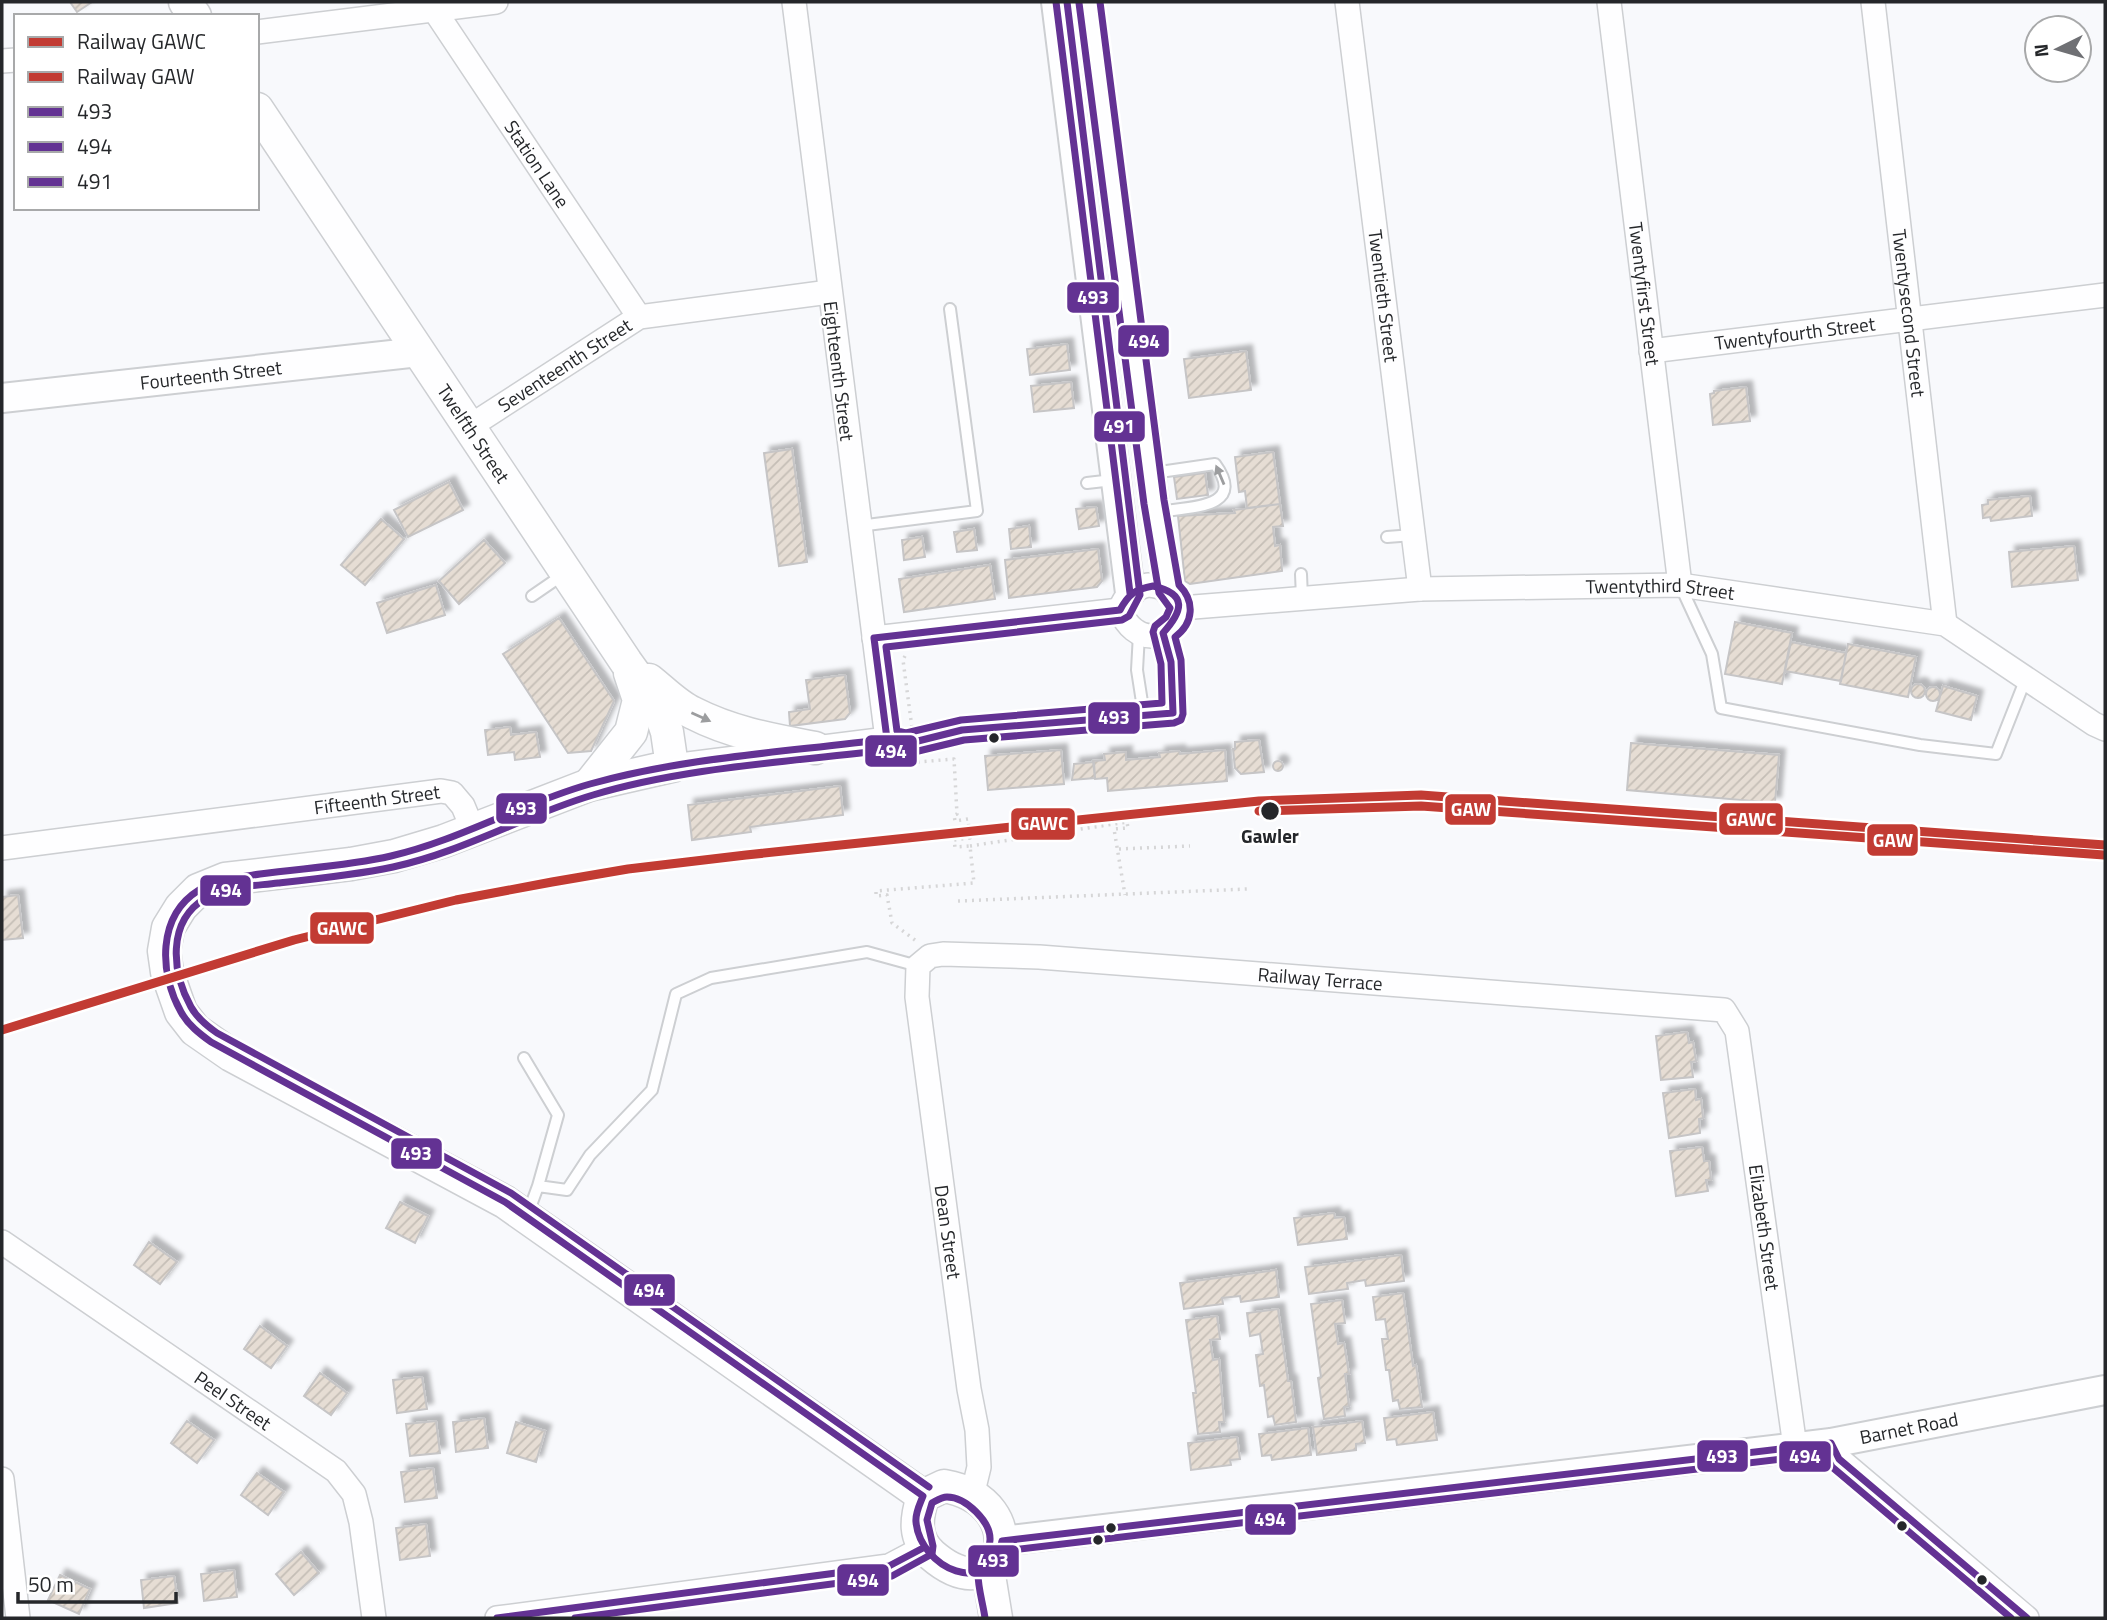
<svg xmlns="http://www.w3.org/2000/svg" width="2107" height="1620" viewBox="0 0 2107 1620" font-family="'Titillium Web',sans-serif">
<style>
.building{fill:url(#building-hatch);stroke:#c6c5c6;stroke-width:2;filter:url(#shadow)}
.lines{fill:none;stroke-linecap:round;stroke-linejoin:round}
.service-casing{stroke:#cdcfd2;stroke-width:14}
.minor-casing{stroke:#cdcfd2;stroke-width:26}
.tertiary-casing{stroke:#cdcfd2;stroke-width:32}
.secondary-casing{stroke:#cdcfd2;stroke-width:35}
.path{stroke:#d6d6d7;stroke-width:3.5;stroke-dasharray:2 5;stroke-linecap:butt}
.service{stroke:#fefeff;stroke-width:10}
.minor{stroke:#fefeff;stroke-width:23}
.tertiary{stroke:#fefeff;stroke-width:28}
.secondary{stroke:#fefeff;stroke-width:32}
.bus-1-casing{stroke:#fff;stroke-width:12}
.bus-2-casing{stroke:#fff;stroke-width:12}
.bus-3-casing{stroke:#fff;stroke-width:12}
.bus-1{stroke:#633293;stroke-width:7}
.bus-2{stroke:#633293;stroke-width:7}
.bus-3{stroke:#633293;stroke-width:7}
.rail-1-casing{stroke:#fff;stroke-width:14}
.rail-2-casing{stroke:#fff;stroke-width:14}
.rail-1{stroke:#c23b33;stroke-width:9}
.rail-2{stroke:#c23b33;stroke-width:9}
.oneway{fill:#9c9d9f}
.bus-dot{fill:#25272a;stroke:#fff;stroke-width:2.5}
.labels{text-anchor:middle;stroke-width:5;stroke-linejoin:round;paint-order:stroke}
.street-label{font-size:19px;fill:#25272a;stroke:#fff}
.stop-label{font-size:19px;font-weight:bold;fill:#25272a;stroke:#fff}
.line-badge{stroke:#fff;stroke-width:2.5}
.badge-label{font-size:19px;text-anchor:middle;font-weight:bold;fill:#fff}
</style>
<defs>
<pattern id="building-hatch" width="6" height="6" patternUnits="userSpaceOnUse" patternTransform="scale(1.75)"><rect width="6" height="6" fill="#e6ddd4"/><path d="M-1 1l2-2M0 6l6-6M5 7l2-2" fill="none" stroke="#c5beb6"/></pattern>
<filter id="shadow"><feDropShadow dx="6" dy="-6" stdDeviation="2" flood-color="#0004"/></filter>
</defs>
<rect width="100%" height="100%" fill="#f8f9fc"/>
<path class="building" d="M 70,2 L 92,2 L 77,12 Z
M 1067,344 L 1070,370 L 1030,375 L 1027,349 Z
M 1246,351 L 1251,390 L 1189,398 L 1184,359 Z
M 1071,382 L 1074,408 L 1034,412 L 1031,386 Z
M 1746,387 L 1750,421 L 1713,425 L 1710,394 L 1714,393 L 1714,391 Z
M 792,449 L 807,562 L 779,566 L 764,453 Z
M 1273,452 L 1280,504 L 1247,508 L 1245,491 L 1239,492 L 1235,457 Z
M 1205,473 L 1208,495 L 1177,499 L 1174,477 Z
M 449,482 L 463,510 L 408,537 L 394,510 Z
M 2030,496 L 2032,516 L 1991,521 L 1990,517 L 1983,518 L 1982,505 L 1988,504 L 1988,500 Z
M 1280,504 L 1283,526 L 1273,527 L 1275,546 L 1280,545 L 1282,571 L 1190,584 L 1185,581 L 1178,516 L 1235,513 L 1234,510 Z
M 1096,507 L 1099,526 L 1079,529 L 1076,509 Z
M 381,519 L 404,539 L 365,585 L 341,565 Z
M 1029,526 L 1031,547 L 1011,549 L 1009,529 Z
M 974,529 L 977,550 L 957,552 L 954,532 Z
M 922,537 L 925,557 L 904,560 L 902,540 Z
M 484,540 L 505,563 L 459,604 L 439,581 Z
M 2074,546 L 2078,580 L 2012,587 L 2009,552 Z
M 1098,549 L 1102,581 L 1097,587 L 1009,598 L 1005,560 Z
M 990,565 L 995,599 L 904,612 L 899,579 Z
M 436,585 L 445,615 L 387,633 L 377,603 Z
M 559,618 L 614,701 L 591,751 L 568,753 L 503,654 Z
M 1735,622 L 1792,633 L 1782,684 L 1725,674 Z
M 1791,642 L 1846,653 L 1841,681 L 1785,671 Z
M 1848,644 L 1916,657 L 1908,697 L 1840,684 Z
M 845,675 L 850,713 L 845,719 L 790,726 L 789,712 L 810,709 L 806,680 Z
M1911 691a7 7 0 1 1 14 0a7 7 0 1 1-14 0Z
M 1943,686 L 1977,696 L 1971,720 L 1936,711 Z
M1926 694a7 7 0 1 1 14 0a7 7 0 1 1-14 0Z
M 510,727 L 511,735 L 536,732 L 540,757 L 515,760 L 514,752 L 488,755 L 485,730 Z
M 1259,740 L 1264,772 L 1241,774 L 1235,768 L 1233,749 L 1235,749 L 1235,742 Z
M 1631,743 L 1779,755 L 1775,803 L 1627,790 Z
M 1061,750 L 1064,784 L 988,790 L 985,756 Z
M 1225,750 L 1227,781 L 1108,791 L 1107,778 L 1095,779 L 1093,761 L 1105,760 L 1104,754 L 1126,752 L 1126,760 L 1160,757 L 1159,753 L 1179,751 L 1180,754 Z
M1273 766a5 5 0 1 1 10 0a5 5 0 1 1-10 0Z
M 1094,762 L 1095,778 L 1072,780 L 1074,764 Z
M 840,786 L 843,815 L 750,827 L 751,832 L 692,840 L 688,805 Z
M 18,895 L 23,938 L 2,940 L 2,897 Z
M 1687,1032 L 1689,1043 L 1693,1042 L 1696,1061 L 1691,1062 L 1693,1077 L 1661,1080 L 1656,1036 Z
M 1695,1089 L 1696,1100 L 1701,1099 L 1703,1118 L 1699,1119 L 1700,1133 L 1669,1138 L 1663,1093 Z
M 1702,1147 L 1704,1161 L 1709,1161 L 1711,1180 L 1706,1180 L 1708,1191 L 1676,1196 L 1670,1151 Z
M 400,1202 L 428,1216 L 415,1243 L 386,1228 Z
M 1334,1213 L 1335,1218 L 1344,1217 L 1347,1239 L 1298,1245 L 1294,1218 Z
M 149,1242 L 177,1262 L 160,1284 L 134,1265 Z
M 1401,1255 L 1404,1281 L 1366,1286 L 1365,1280 L 1347,1283 L 1348,1289 L 1309,1294 L 1305,1267 Z
M 1276,1270 L 1279,1297 L 1241,1302 L 1240,1296 L 1222,1298 L 1223,1304 L 1184,1309 L 1180,1283 Z
M 1403,1293 L 1413,1366 L 1416,1365 L 1422,1407 L 1400,1409 L 1398,1400 L 1393,1401 L 1389,1370 L 1386,1370 L 1382,1339 L 1388,1339 L 1385,1319 L 1376,1320 L 1373,1297 Z
M 1342,1300 L 1345,1323 L 1335,1324 L 1338,1344 L 1344,1343 L 1349,1374 L 1345,1374 L 1349,1406 L 1344,1407 L 1345,1416 L 1324,1419 L 1318,1378 L 1321,1377 L 1311,1304 Z
M 1278,1309 L 1288,1381 L 1291,1381 L 1296,1422 L 1275,1425 L 1273,1416 L 1268,1417 L 1264,1385 L 1260,1386 L 1256,1355 L 1263,1354 L 1260,1334 L 1250,1336 L 1247,1313 Z
M 1217,1316 L 1220,1339 L 1210,1340 L 1213,1360 L 1219,1359 L 1224,1422 L 1219,1422 L 1220,1432 L 1198,1434 L 1193,1393 L 1196,1393 L 1186,1320 Z
M 260,1326 L 287,1346 L 271,1368 L 244,1349 Z
M 320,1373 L 347,1393 L 331,1415 L 304,1396 Z
M 422,1377 L 427,1409 L 397,1413 L 393,1380 Z
M 1433,1412 L 1437,1440 L 1397,1445 L 1396,1439 L 1387,1440 L 1384,1418 Z
M 484,1418 L 488,1448 L 456,1452 L 453,1422 Z
M 187,1421 L 214,1440 L 197,1463 L 171,1443 Z
M 436,1421 L 440,1453 L 410,1456 L 406,1424 Z
M 1362,1421 L 1365,1443 L 1356,1444 L 1356,1450 L 1317,1455 L 1313,1427 Z
M 516,1422 L 545,1431 L 536,1462 L 507,1453 Z
M 1308,1428 L 1311,1455 L 1272,1460 L 1271,1455 L 1262,1456 L 1259,1434 Z
M 1237,1437 L 1240,1459 L 1230,1460 L 1231,1465 L 1191,1470 L 1188,1443 Z
M 433,1468 L 437,1498 L 405,1502 L 401,1472 Z
M 257,1473 L 284,1492 L 268,1515 L 241,1495 Z
M 426,1524 L 430,1556 L 400,1560 L 396,1528 Z
M 301,1552 L 319,1573 L 294,1595 L 276,1574 Z
M 234,1570 L 237,1597 L 204,1601 L 201,1574 Z
M 60,1575 L 90,1589 L 79,1614 L 48,1600 Z
M 174,1576 L 178,1603 L 144,1608 L 141,1580 Z"/>
<g class="lines">
<g class="service-casing">
<path id="service" d="M 1153,473 L 1215,464 C 1248,509 1188,507 1158,512
M 1087,483 L 1113,480
M 859,526 L 977,511 L 950,309
M 1387,537 L 1413,535
M 1301,574 L 1302,598
M 1680,585 L 1712,654 L 1721,708 L 1920,745 L 1996,754 L 2026,678
M 532,596 L 564,574
M 1139,634 L 1137,670 L 1144,715
M 887,739 L 906,744 L 962,730 L 1173,713 L 1171,662 L 1163,633
M 524,1058 L 558,1115 L 538,1186
M 527,1216 L 538,1186 L 567,1190 L 590,1155 L 652,1090 L 676,994 L 711,978 L 867,952 L 918,966"/>
</g>
<g class="minor-casing">
<g id="minor">
<path id="s1" d="M 1347,2 L 1420,589"/>
<path id="s2" d="M 1609,2 L 1680,585"/>
<path id="s3" d="M 1873,2 L 1945,624"/>
<path id="s4" d="M 435,11 L 639,317"/>
<path d="M 257,32 L 496,2"/>
<path d="M 2,61 L 16,60"/>
<path id="s5" d="M 1651,351 L 2105,295"/>
<path id="s6" d="M 469,427 L 639,317 L 829,292"/>
<path d="M 1148,585 C 1164,586 1175,592 1181,608 C 1170,645 1134,645 1120,610 C 1124,596 1135,588 1148,585 Z"/>
<path id="s7" d="M 1181,608 L 1420,589 L 1680,585 L 1945,624 L 2094,724 L 2105,729"/>
<path d="M 874,638 L 1120,610"/>
<path d="M 672,766 L 887,739 L 794,2"/>
<path id="s8" d="M 2,848 L 441,791 L 452,793 L 463,806 L 473,830"/>
<path id="s9" d="M 2,1242 L 336,1471 L 354,1494 L 361,1522 L 374,1618"/>
<path d="M 1831,1443 L 1839,1459 L 2027,1618"/>
<path d="M 2,1479 L 18,1618"/>
<path id="s10" d="M 972,1496 L 979,1467 L 977,1430 L 969,1389 L 917,997 L 918,966 L 930,956 L 943,954 L 1039,957 L 1724,1010 L 1737,1031 L 1795,1447"/>
<path d="M 497,1618 L 889,1566 L 923,1548"/>
</g>
</g>
<g class="tertiary-casing">
<g id="tertiary">
<path d="M 1056,2 L 1130,593"/>
<path d="M 1089,2 L 1154,502 L 1169,590"/>
<path id="s11" d="M 2,398 L 419,352"/>
<path id="s12" d="M 1002,1541 L 1831,1443 L 2105,1390"/>
</g>
</g>
<g class="secondary-casing">
<g id="secondary">
<path d="M 185,2 L 195,16"/>
<path id="s13" d="M 257,109 L 626,662 L 659,708 L 667,732 L 672,766 L 589,785 L 444,841 L 394,856 L 351,864 L 225,879 L 198,890 L 181,907 L 168,928 L 164,951 L 167,972 L 181,1012 L 195,1030 L 231,1055 L 505,1202 L 923,1496"/>
<path d="M 649,680 C 663,691 677,706 693,713 C 732,733 773,740 815,748"/>
<path d="M 589,785 L 631,732 L 639,700 L 630,673"/>
<path d="M 944,1486 C 1036,1502 1004,1617 932,1555 C 913,1538 916,1519 923,1496 Z"/>
<path d="M 988,1569 L 996,1618"/>
</g>
</g>
<path class="path" d="M 905,656 L 903,660 L 912,728
M 970,846 L 1127,822 L 1128,828 L 1114,829 L 1125,895
M 1119,849 L 1190,846
M 958,901 L 1247,889
M 915,940 L 892,923 L 887,895 L 876,896 L 876,891 L 974,883 L 970,846 L 955,847 L 954,840 L 970,838 L 968,819 L 955,821 L 954,815 L 957,814 L 954,759 L 918,762 L 916,756"/>
<use href="#service" class="service"/>
<use href="#minor" class="minor"/>
<use href="#tertiary" class="tertiary"/>
<use href="#secondary" class="secondary"/>
<g class="bus-1-casing">
<path id="bus-1" d="M 1056,2 L 1130,593
M 1153,586 C 1188,594 1183,611 1163,633 L 1171,662 L 1173,713 L 962,730 L 906,744 L 887,739 L 874,638 L 1120,610 C 1128,595 1135,589 1153,586 Z
M 887,739 C 788,752 686,757 590,784 C 522,803 460,840 391,856 C 348,866 304,868 260,874 C 240,877 217,879 199,890 C 157,916 159,973 181,1012 C 188,1025 200,1034 211,1042 L 505,1202 L 923,1496 C 920,1504 915,1513 916,1522 C 920,1568 990,1600 1002,1541 L 1831,1443 L 1839,1459 L 2027,1618
M 497,1618 L 889,1566 L 923,1548"/>
</g>
<g class="bus-2-casing">
<path id="bus-2" d="M 929,1487 L 511,1193 L 217,1033 C 207,1026 197,1018 191,1007 C 172,973 166,921 206,898 C 227,886 254,886 278,883 C 316,879 355,875 393,867 C 463,852 525,815 593,795 C 686,767 790,762 886,750 L 906,754 L 964,740 L 1174,723 L 1181,720 L 1183,714 L 1181,660 L 1175,637 C 1194,623 1195,601 1179,585 L 1164,500 L 1100,2
M 1003,1551 L 1825,1454 L 1832,1467 L 2011,1618
M 575,1618 L 892,1576 L 932,1554 L 933,1546 L 927,1520 L 932,1503 C 936,1501 941,1497 947,1497 C 966,1497 991,1522 990,1540 C 990,1552 978,1559 978,1570 C 977,1585 983,1603 985,1618"/>
</g>
<g class="bus-3-casing">
<path id="bus-3" d="M 1067,2 L 1140,595 L 1129,616 L 1122,620 L 886,647 L 897,731 L 906,733 L 961,720 L 1162,703 L 1161,664 L 1153,632 L 1155,626 L 1166,617 L 1170,608 L 1159,593 L 1144,504 L 1079,3"/>
</g>
<use href="#bus-1" class="bus-1"/>
<use href="#bus-2" class="bus-2"/>
<use href="#bus-3" class="bus-3"/>
<g class="rail-1-casing">
<path id="rail-1" d="M 2,1030 L 294,940 L 456,900 L 552,882 L 628,869 L 746,855 L 1259,801 L 1421,795 L 2105,845"/>
</g>
<g class="rail-2-casing">
<path id="rail-2" d="M 1259,811 L 1421,806 L 2104,855"/>
</g>
<use href="#rail-1" class="rail-1"/>
<use href="#rail-2" class="rail-2"/>
</g>
<defs><path id="oneway-solid" d="M-6-.8H1V-3.2L6.5 0L1 3.2V.8H-6Z" transform="scale(1.75)"/></defs>
<g class="oneway">
<use href="#oneway-solid" transform="translate(1220 475) rotate(-113)"/>
<use href="#oneway-solid" transform="translate(701 717) rotate(24)"/>
</g>
<g class="bus-dot">
<circle cx="994" cy="738" r="6"/>
<circle cx="1270" cy="811" r="10"/>
<circle cx="1902" cy="1526" r="6"/>
<circle cx="1111" cy="1528" r="6"/>
<circle cx="1098" cy="1540" r="6"/>
<circle cx="1982" cy="1580" r="6"/>
</g>
<g class="labels">
<g class="street-label">
<text dy="7" stroke="none"><textPath href="#s4" startOffset="184">Station Lane</textPath></text>
<text dy="7" stroke="none"><textPath href="#s2" startOffset="294">Twentyfirst Street</textPath></text>
<text dy="7" stroke="none"><textPath href="#s1" startOffset="296">Twentieth Street</textPath></text>
<text dy="7" stroke="none"><textPath href="#s3" startOffset="313">Twentysecond Street</textPath></text>
<text dy="7" stroke="none"><textPath href="#s5" startOffset="145">Twentyfourth Street</textPath></text>
<text dy="7" stroke="none"><textPath href="#s6" startOffset="114">Seventeenth Street</textPath></text>
<text transform="translate(839 371) rotate(83)" y="7">Eighteenth Street</text>
<text dy="7" stroke="none"><textPath href="#s11" startOffset="210">Fourteenth Street</textPath></text>
<text dy="7" stroke="none"><textPath href="#s13" startOffset="390">Twelfth Street</textPath></text>
<text dy="7" stroke="none"><textPath href="#s7" startOffset="480">Twentythird Street</textPath></text>
<text dy="7" stroke="none"><textPath href="#s8" startOffset="378">Fifteenth Street</textPath></text>
<text dy="7" stroke="none"><textPath href="#s10" startOffset="942">Railway Terrace</textPath></text>
<text dy="7" stroke="none"><textPath href="#s10" startOffset="1570">Elizabeth Street</textPath></text>
<text transform="translate(948 1232) rotate(82)" y="7">Dean Street</text>
<text dy="7" stroke="none"><textPath href="#s9" startOffset="280">Peel Street</textPath></text>
<text dy="7" stroke="none"><textPath href="#s12" startOffset="914">Barnet Road</textPath></text>
</g>
<g class="stop-label">
<text x="1270" y="843">Gawler</text>
</g>
</g>
<g class="line-badge">
<rect x="1066" y="281" width="54" height="33" rx="7" fill="#633293"/>
<rect x="1117" y="324" width="53" height="34" rx="7" fill="#633293"/>
<rect x="1093" y="410" width="53" height="33" rx="7" fill="#633293"/>
<rect x="1087" y="701" width="54" height="34" rx="7" fill="#633293"/>
<rect x="864" y="734" width="54" height="34" rx="7" fill="#633293"/>
<rect x="495" y="792" width="53" height="33" rx="7" fill="#633293"/>
<rect x="1444" y="793" width="53" height="33" rx="7" fill="#c23b33"/>
<rect x="1718" y="802" width="66" height="34" rx="7" fill="#c23b33"/>
<rect x="1010" y="807" width="66" height="34" rx="7" fill="#c23b33"/>
<rect x="1866" y="823" width="53" height="34" rx="7" fill="#c23b33"/>
<rect x="199" y="874" width="53" height="33" rx="7" fill="#633293"/>
<rect x="309" y="911" width="66" height="34" rx="7" fill="#c23b33"/>
<rect x="390" y="1137" width="53" height="33" rx="7" fill="#633293"/>
<rect x="623" y="1273" width="53" height="34" rx="7" fill="#633293"/>
<rect x="1696" y="1439" width="53" height="34" rx="7" fill="#633293"/>
<rect x="1778" y="1440" width="54" height="33" rx="7" fill="#633293"/>
<rect x="1244" y="1503" width="53" height="33" rx="7" fill="#633293"/>
<rect x="967" y="1544" width="53" height="34" rx="7" fill="#633293"/>
<rect x="836" y="1563" width="54" height="34" rx="7" fill="#633293"/>
</g>
<g class="badge-label">
<text x="1093" y="304">493</text>
<text x="1144" y="348">494</text>
<text x="1119" y="433">491</text>
<text x="1114" y="724">493</text>
<text x="891" y="758">494</text>
<text x="521" y="815">493</text>
<text x="1471" y="816">GAW</text>
<text x="1751" y="826">GAWC</text>
<text x="1043" y="830">GAWC</text>
<text x="1893" y="847">GAW</text>
<text x="226" y="897">494</text>
<text x="342" y="935">GAWC</text>
<text x="416" y="1160">493</text>
<text x="649" y="1297">494</text>
<text x="1722" y="1463">493</text>
<text x="1805" y="1463">494</text>
<text x="1270" y="1526">494</text>
<text x="993" y="1567">493</text>
<text x="863" y="1587">494</text>
</g>
<rect width="2107" height="1620" fill="none" stroke="#25272a" stroke-width="7"/>
<rect x="14" y="14" width="245" height="196" fill="#ffffff" stroke="#a8a9aa" stroke-width="2"/>
<rect x="28" y="37" width="35" height="10" fill="#c23b33" stroke="#a8a9aa" stroke-width="2"/>
<text x="77" y="49" font-size="21" fill="#25272a">Railway GAWC</text>
<rect x="28" y="72" width="35" height="10" fill="#c23b33" stroke="#a8a9aa" stroke-width="2"/>
<text x="77" y="84" font-size="21" fill="#25272a">Railway GAW</text>
<rect x="28" y="107" width="35" height="10" fill="#633293" stroke="#a8a9aa" stroke-width="2"/>
<text x="77" y="119" font-size="21" fill="#25272a">493</text>
<rect x="28" y="142" width="35" height="10" fill="#633293" stroke="#a8a9aa" stroke-width="2"/>
<text x="77" y="154" font-size="21" fill="#25272a">494</text>
<rect x="28" y="177" width="35" height="10" fill="#633293" stroke="#a8a9aa" stroke-width="2"/>
<text x="77" y="189" font-size="21" fill="#25272a">491</text>
<g transform="translate(2058 49) rotate(265)"><circle r="33" fill="#ffffff" stroke="#a8a9aa" stroke-width="2"/>
<path d="M0-5L12 26L0 18L-12 26Z" fill="#6f7074"/>
<text y="-10" font-size="19" font-weight="bold" text-anchor="middle" fill="#25272a">N</text>
</g>
<path d="M18 1592v10h158v-10" fill="none" stroke="#25272a" stroke-width="3.5"/>
<text x="28" y="1592" font-size="21" fill="#25272a" stroke="#ffffff" stroke-width="5" paint-order="stroke">50 m</text>
</svg>
